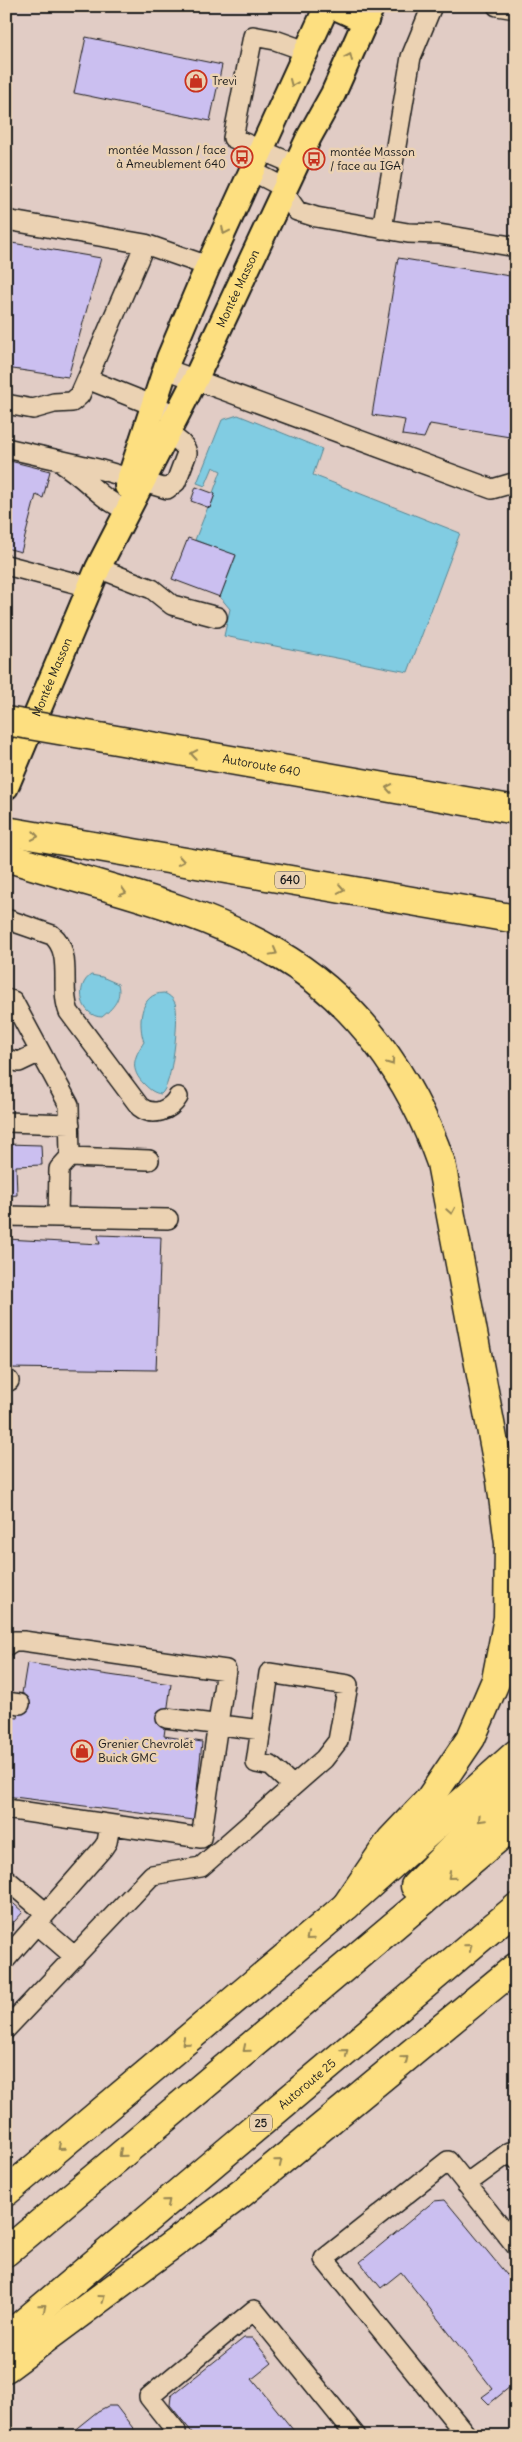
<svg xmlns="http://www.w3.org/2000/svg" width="522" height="2442" viewBox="0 0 522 2442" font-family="Delius,sans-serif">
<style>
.water{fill:#81cce2;stroke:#598693}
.building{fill:#cbbff0;stroke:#1c1c1c}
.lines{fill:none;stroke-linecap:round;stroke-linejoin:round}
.minor-casing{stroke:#1c1c1c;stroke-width:22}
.major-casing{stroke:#1c1c1c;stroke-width:28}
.highway-casing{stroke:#1c1c1c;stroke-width:31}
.minor{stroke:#ebd2b3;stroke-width:19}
.major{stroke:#fddf80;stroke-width:24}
.highway{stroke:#fddf80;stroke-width:28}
.highway-bridge-casing{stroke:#1c1c1c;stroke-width:31;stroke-linecap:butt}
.highway-bridge{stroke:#fddf80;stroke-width:28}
.oneway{stroke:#988753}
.labels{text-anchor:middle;stroke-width:5;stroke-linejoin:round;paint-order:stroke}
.shield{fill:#ebd2b3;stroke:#5a5349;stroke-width:1}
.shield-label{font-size:11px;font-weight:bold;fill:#1c1c1c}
.poi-label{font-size:12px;fill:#1c1c1c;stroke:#ebd2b3;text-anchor:start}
.street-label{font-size:12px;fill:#1c1c1c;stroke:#ebd2b3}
</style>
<rect width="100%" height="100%" fill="#e1ccc5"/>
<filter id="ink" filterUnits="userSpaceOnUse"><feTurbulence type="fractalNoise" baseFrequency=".02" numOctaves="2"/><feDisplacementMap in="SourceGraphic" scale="10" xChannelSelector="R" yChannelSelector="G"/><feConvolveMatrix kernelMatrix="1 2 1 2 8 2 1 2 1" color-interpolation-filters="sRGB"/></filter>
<g filter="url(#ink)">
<path class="water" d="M 238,415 L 322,449 L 313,475 L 460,533 L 408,672 L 224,636 L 230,609 L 220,597 L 236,556 L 195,540 L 208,507 L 210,508 L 215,494 L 213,493 L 221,471 L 213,467 L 205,486 L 197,483 L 222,420 Z
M 91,975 L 102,977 L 118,984 C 122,999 113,1008 102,1017 C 81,1017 74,986 91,975 Z
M 164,993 C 169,995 173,998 175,1003 C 180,1017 172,1087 161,1094 C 154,1093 150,1090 144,1084 C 130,1070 133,1058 144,1042 C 138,1025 139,993 164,993 Z"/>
<path class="building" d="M 86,37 L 222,65 L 210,121 L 74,93 Z
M 6,242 L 101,258 L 68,377 L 6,368 Z
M 398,258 L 516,277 L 516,438 L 430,424 L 424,438 L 402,435 L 405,420 L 372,415 Z
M 6,460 L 50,471 L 43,498 L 36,495 L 21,552 L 6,548 Z
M 196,487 L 215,494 L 210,508 L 191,501 Z
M 188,538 L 236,555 L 220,597 L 172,579 Z
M 6,1144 L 41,1145 L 42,1165 L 16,1166 L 17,1195 L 6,1196 Z
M 98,1235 L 161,1237 L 156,1370 L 6,1368 L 6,1239 L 100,1244 Z
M 27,1663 L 171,1684 L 164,1736 L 202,1742 L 194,1820 L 6,1796 L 6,1727 L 8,1717 L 18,1718 Z
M 6,1897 L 23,1912 L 6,1931 Z
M 445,2200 L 516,2286 L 516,2382 L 489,2404 L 482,2397 L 493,2389 L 401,2272 L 381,2288 L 360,2262 L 434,2201 Z
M 244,2338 L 252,2338 L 272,2363 L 252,2379 L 298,2436 L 195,2436 L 170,2405 L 171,2396 Z
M 108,2406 L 116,2406 L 139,2436 L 67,2436 L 98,2411 Z"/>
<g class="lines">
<g class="minor-casing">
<path id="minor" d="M 497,6 L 516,9
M 296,165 L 233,138 L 253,36 L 275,40 L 306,51
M 252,171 L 279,185 L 297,211 L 316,217 L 408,233 L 439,234 L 516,247
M 6,220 L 145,244
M 382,229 L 411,57 L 432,6
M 166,369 L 492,489 L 516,482
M 6,404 L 33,409 L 54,403 L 72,402 L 80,395 L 87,379
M 177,415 L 87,379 L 145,244 L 208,266
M 6,448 L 98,469 L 167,489 L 176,482 L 187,453 C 184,439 166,435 155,430
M 64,465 C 87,479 102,501 127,510
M 6,565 L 90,587
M 98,568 L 152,589 L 172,605 L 217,617
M 6,919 L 52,935 C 74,953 59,988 69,1012 L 140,1107 C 153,1117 170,1111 178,1097
M 6,999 L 13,1001 L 69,1105 L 70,1157 L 149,1160
M 6,1059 L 19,1062 L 40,1052
M 6,1122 L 70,1124
M 70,1157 L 59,1169 L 58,1217 L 168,1219
M 6,1216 L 58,1217
M 6,1380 L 9,1381
M 6,1646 L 14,1641 L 23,1641 L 226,1670 L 201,1838 L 6,1809
M 6,1702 L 20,1704
M 166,1718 L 261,1730
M 6,1879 L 46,1913
M 37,1924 L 75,1957
M 6,1959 L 103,1848 L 107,1842 L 110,1826
M 6,2029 L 152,1875 L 201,1867 L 324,1759 L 338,1741 L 348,1685 L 269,1673 L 256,1763 L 271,1766 L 293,1786
M 466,2184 L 510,2152 L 516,2159
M 176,2436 L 176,2431 L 149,2397 L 254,2310 L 356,2436
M 467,2436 L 324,2259 L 448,2161 L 516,2246"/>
</g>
<g class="major-casing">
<g id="major">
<path d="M 333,6 L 366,21"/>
<path d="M 127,486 L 169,358 L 208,266 L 327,6"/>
<path id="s1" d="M 6,787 L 98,568 L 196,378 L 309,137 L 333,94 L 372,6"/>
</g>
</g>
<g class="highway-casing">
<g id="highway">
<path id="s2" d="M 105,738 L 516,810"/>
<path d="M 6,831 L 516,919"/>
<path d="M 6,857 C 96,886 194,905 276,953 C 356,999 411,1077 441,1163 L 501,1481 L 509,1544 L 508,1618 L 496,1680 L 471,1738 L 429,1800 L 391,1840 L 346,1906"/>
<path d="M 415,1886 L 516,1784"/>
<path d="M 6,2192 L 346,1906 L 516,1754"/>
<path d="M 6,2252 L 516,1823"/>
<path id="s3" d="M 6,2338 L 516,1908"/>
<path d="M 6,2368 L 242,2193 L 516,1967"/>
</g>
</g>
<use href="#minor" class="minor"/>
<use href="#major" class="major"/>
<use href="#highway" class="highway"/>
<g class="highway-bridge-casing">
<path id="highway-bridge" d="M 6,721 L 105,738"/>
</g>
<use href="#highway-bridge" class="highway-bridge"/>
</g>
<defs><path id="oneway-chevron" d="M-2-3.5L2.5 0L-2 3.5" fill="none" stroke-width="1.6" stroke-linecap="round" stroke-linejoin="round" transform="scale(1.25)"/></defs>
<g class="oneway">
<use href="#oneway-chevron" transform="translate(349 57) rotate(-66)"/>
<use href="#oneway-chevron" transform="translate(293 83) rotate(113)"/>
<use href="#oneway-chevron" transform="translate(225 231) rotate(115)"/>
<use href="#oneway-chevron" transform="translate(194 754) rotate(-170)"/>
<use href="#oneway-chevron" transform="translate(389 788) rotate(-170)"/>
<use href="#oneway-chevron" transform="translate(35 836) rotate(10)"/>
<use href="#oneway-chevron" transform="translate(181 861) rotate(10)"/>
<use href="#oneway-chevron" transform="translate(341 889) rotate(10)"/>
<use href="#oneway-chevron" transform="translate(123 892) rotate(17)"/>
<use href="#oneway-chevron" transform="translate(274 952) rotate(29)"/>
<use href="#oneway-chevron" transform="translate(391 1062) rotate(55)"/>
<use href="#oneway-chevron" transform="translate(451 1211) rotate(80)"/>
<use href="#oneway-chevron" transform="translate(481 1819) rotate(135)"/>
<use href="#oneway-chevron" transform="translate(451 1876) rotate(140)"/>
<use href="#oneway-chevron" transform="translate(309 1937) rotate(140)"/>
<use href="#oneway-chevron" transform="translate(469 1947) rotate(-40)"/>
<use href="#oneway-chevron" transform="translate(185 2042) rotate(140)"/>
<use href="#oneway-chevron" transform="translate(246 2049) rotate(140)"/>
<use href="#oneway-chevron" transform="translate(345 2052) rotate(-40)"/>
<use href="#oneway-chevron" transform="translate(405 2059) rotate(-39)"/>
<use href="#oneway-chevron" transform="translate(61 2147) rotate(140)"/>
<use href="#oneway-chevron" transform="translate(122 2154) rotate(140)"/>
<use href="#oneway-chevron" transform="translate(279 2162) rotate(-39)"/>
<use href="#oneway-chevron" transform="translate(167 2202) rotate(-40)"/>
<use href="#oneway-chevron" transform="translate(102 2298) rotate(-36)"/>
<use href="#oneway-chevron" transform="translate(43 2307) rotate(-40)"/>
</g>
</g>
<defs>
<g id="shop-ring" transform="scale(1.125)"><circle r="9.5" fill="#ebd2b3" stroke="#c8321e" stroke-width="1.5"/><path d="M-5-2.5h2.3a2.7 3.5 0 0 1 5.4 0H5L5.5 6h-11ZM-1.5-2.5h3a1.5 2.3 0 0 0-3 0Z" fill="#c8321e"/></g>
<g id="bus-ring" transform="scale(1.125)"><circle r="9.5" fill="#ebd2b3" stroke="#c8321e" stroke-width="1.5"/><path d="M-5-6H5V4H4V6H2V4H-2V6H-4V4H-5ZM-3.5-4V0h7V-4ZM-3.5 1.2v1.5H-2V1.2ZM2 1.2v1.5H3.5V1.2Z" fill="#c8321e"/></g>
</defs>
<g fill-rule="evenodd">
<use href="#shop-ring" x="196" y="81"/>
<use href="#bus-ring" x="242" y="157"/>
<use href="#bus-ring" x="314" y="159"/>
<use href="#shop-ring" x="82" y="1751"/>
</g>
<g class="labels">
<g class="shield">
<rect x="275" y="871.5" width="30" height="17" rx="4"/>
<rect x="250" y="2114.5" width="22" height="17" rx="4"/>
</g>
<g class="shield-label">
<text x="290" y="884">640</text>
<text x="261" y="2127">25</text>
</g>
<g class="poi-label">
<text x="212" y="85">Trevi</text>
<text x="226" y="154" text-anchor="end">montée Masson / face<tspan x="226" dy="14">à Ameublement 640</tspan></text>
<text x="330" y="156">montée Masson<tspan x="330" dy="14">/ face au IGA</tspan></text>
<text x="98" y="1748">Grenier Chevrolet<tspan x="98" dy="14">Buick GMC</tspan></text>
</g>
<g class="street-label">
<text dy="4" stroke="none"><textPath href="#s1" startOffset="550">Montée Masson</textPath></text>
<text dy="4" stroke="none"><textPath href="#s1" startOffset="119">Montée Masson</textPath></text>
<text dy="4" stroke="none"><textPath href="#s2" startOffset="159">Autoroute 640</textPath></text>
<text dy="4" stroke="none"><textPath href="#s3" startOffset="394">Autoroute 25</textPath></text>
</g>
</g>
<rect width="522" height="2442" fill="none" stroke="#ebd2b3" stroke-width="25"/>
<rect x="12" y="12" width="497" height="2417" fill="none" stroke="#1c1c1c" stroke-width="2" filter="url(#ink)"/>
</svg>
